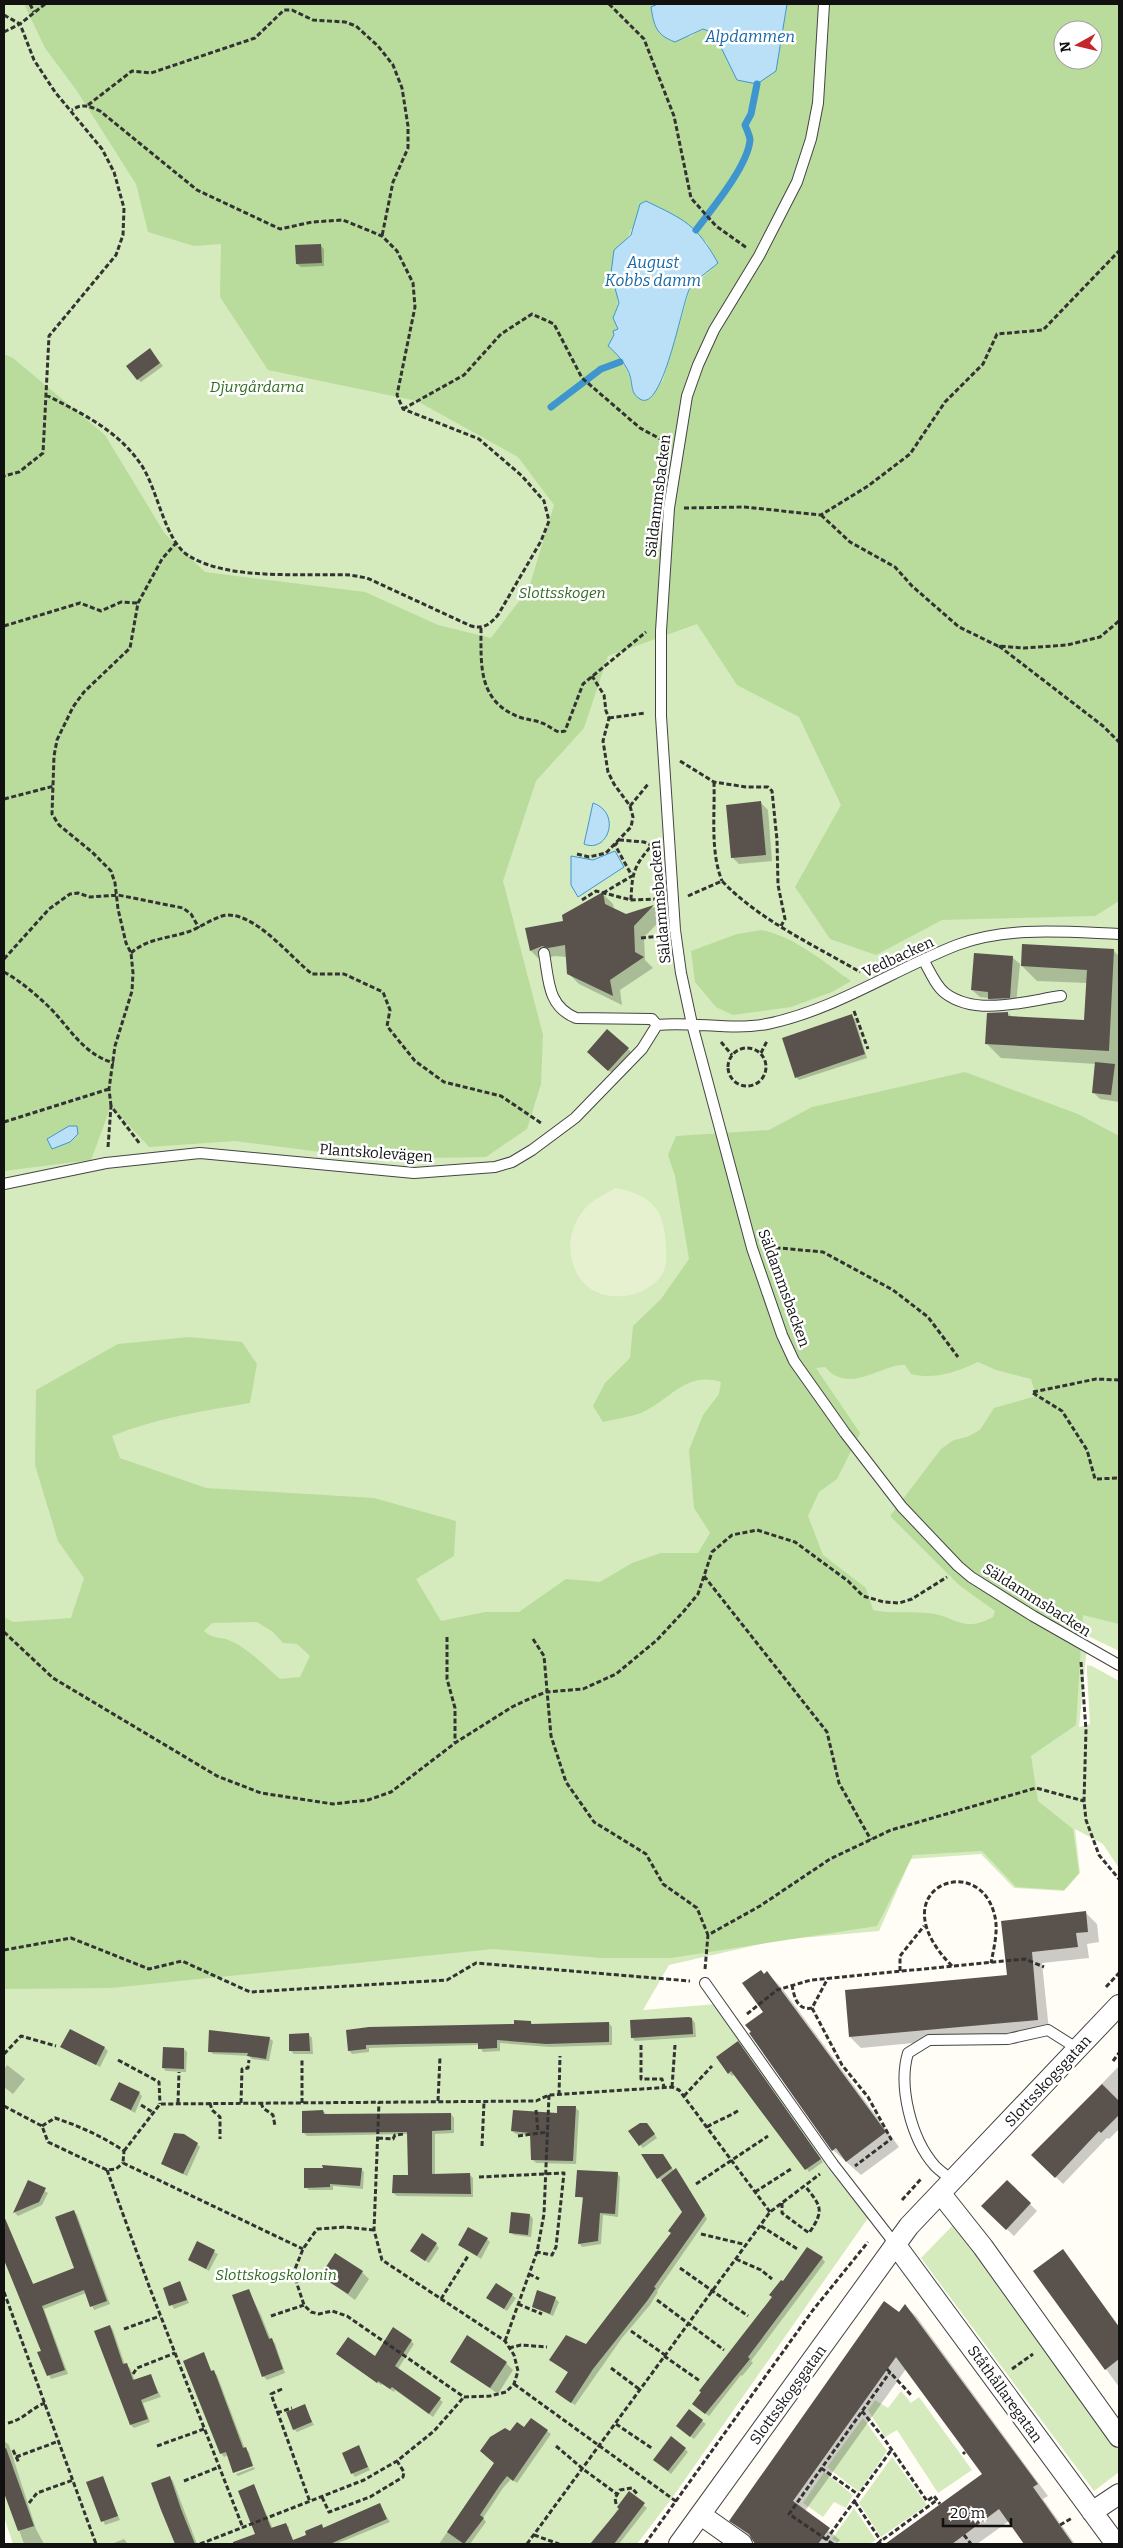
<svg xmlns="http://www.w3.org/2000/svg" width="1123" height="2548" viewBox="0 0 1123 2548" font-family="Bitter,serif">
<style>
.green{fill:#d5ebbd;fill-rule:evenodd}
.forest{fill:#b9dc9c;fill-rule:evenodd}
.pitch{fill:#e6f2cf}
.water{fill:#b9e0f7;stroke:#3f96cf}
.shadow{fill:#0003}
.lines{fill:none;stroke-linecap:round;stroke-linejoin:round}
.stream{stroke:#3f96cf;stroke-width:7}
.building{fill:#5a524d}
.service-casing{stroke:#444;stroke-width:12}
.minor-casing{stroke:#444;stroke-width:22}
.path{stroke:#333;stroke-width:3;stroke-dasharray:5 2.5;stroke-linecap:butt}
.service{stroke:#fff;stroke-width:10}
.minor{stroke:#fff;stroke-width:20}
.labels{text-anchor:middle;stroke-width:5;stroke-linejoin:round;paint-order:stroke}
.park-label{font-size:15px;font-style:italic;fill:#2f6b1f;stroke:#fff}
.street-label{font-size:15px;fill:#111;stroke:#fff}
.water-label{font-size:16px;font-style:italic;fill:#1768a6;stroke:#fff}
</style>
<rect width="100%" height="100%" fill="#fffdf5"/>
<path class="green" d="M 4,4 L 1119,4 L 1119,1651 L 1088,1636 L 1079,1727 L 1090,1724 L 1087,1672 L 1087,1665 L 1092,1666 L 1119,1681 L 1119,1868 L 1103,1844 L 1075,1829 L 1080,1873 L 1064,1891 L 1014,1888 L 981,1854 L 911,1859 L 879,1931 L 778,1940 L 669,1965 L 643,2010 L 717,2004 L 828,2168 L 868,2218 L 672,2498 L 637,2544 L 13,2544 L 4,2517 ZM 1063,30 L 1093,30 L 1093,60 L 1063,60 Z
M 956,2222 L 1119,2450 L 1119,2472 L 1094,2491 L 921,2258 Z
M 901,2391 L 911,2403 L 919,2397 L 972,2470 L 938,2493 L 897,2430 L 885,2437 L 868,2410 L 875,2400 L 888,2408 Z
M 863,2418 L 887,2451 L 859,2492 L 827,2467 Z
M 892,2457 L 927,2505 L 881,2537 L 859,2503 Z
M 824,2472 L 853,2495 L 846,2508 L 834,2502 L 823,2517 L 803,2503 Z
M 854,2508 L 876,2540 C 866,2548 843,2546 832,2539 Z"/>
<path class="forest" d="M 24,4 L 658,4 L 651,8 L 690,37 L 703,29 L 714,33 L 737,80 L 776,71 L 787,4 L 1119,4 L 1119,901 L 1095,916 L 942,920 L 876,955 L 830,939 L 795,887 L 841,805 L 799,717 L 737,685 L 697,624 L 608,656 L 584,728 L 536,781 L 503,881 L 543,1035 L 541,1084 L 527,1129 L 486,1157 L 376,1159 L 235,1141 L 149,1147 L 111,1106 L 91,1160 L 4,1171 L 4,354 L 13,358 L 105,435 L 165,534 L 205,572 L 365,592 L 438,625 L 491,638 L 529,588 L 554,505 L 518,457 L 417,401 L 268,370 L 220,297 L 221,244 L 194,246 L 148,232 L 136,184 L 77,91 L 45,48 ZM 1063,30 L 1093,30 L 1093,60 L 1063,60 ZM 631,229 L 706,241 L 718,263 L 690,289 L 663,380 L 650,398 L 632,391 C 631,373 622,357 608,346 L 618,329 L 613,318 C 619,306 620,293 611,281 Z
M 762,930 C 795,937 824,962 851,981 L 832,992 L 791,1007 L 733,1015 L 716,1007 L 695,982 L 691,951 L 737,934 Z
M 965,1072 L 1078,1114 L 1119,1136 L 1119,1624 L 1083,1615 L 1076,1725 L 1031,1756 L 1038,1801 L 1073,1829 L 1079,1873 L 1064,1890 L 1016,1887 L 982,1851 L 913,1855 L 877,1926 L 671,1958 L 601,1958 L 493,1949 L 111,1988 L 4,1989 L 4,1617 L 13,1622 L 71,1618 L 84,1578 L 58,1541 L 35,1465 L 36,1390 L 118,1344 L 189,1337 L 242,1342 L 257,1364 L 250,1403 C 203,1411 156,1418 112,1436 L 120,1458 L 206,1488 L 374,1498 L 456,1521 L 454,1556 L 416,1579 L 441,1621 L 485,1612 L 519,1612 L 566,1579 L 600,1582 L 632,1563 L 661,1553 L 698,1553 L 710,1533 L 694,1508 L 689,1450 L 703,1415 L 719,1394 L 721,1382 C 685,1371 671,1400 641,1413 C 630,1417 615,1419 603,1422 L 593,1406 L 605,1383 L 630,1358 L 633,1326 L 661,1299 L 689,1259 L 675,1176 L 668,1155 L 676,1136 L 769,1130 L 812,1107 ZM 978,1362 L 996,1370 L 1031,1379 L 1036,1396 L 994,1408 L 980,1430 L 967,1437 L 954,1440 L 941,1449 L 890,1516 L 959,1585 L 995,1611 L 993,1617 C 962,1634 955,1615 927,1613 C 908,1611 893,1614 873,1610 L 866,1588 L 823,1555 L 808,1516 L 819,1492 L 837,1479 L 860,1433 L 816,1368 L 825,1367 C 850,1396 882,1363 905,1365 L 911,1374 C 934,1380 957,1372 978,1362 ZM 257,1622 L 273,1632 L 283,1643 L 297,1644 L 310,1656 L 300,1677 L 280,1679 C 265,1666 251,1651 233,1642 C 223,1636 213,1640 204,1631 L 212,1623 Z"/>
<path class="pitch" d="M 616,1188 C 653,1195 665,1211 666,1247 C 666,1256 667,1265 663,1273 C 648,1299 602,1305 583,1282 C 561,1257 569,1217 596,1199 C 602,1195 609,1192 616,1188 Z"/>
<path class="water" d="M 658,4 L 787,4 L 776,71 L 757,84 L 737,80 L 714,33 L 703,29 L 675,42 C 656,35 654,26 651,7 Z
M 646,201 C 685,220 696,224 718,263 C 710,270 694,281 690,288 C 682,301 663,414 640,399 C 630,393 633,385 630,376 C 628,367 616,352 608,346 L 614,335 L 613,331 L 618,329 L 613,318 L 619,303 L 611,273 L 614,250 L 631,235 L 640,204 Z
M 593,803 C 622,813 608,854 584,844 Z
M 615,851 L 624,867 L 578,897 L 571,885 L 571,856 L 593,860 Z
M 69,1126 L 77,1126 L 78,1134 L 70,1142 L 52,1149 L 47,1139 Z"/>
<path class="shadow" d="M 320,245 L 324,249 L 324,266 L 301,267 L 297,264 Z
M 153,353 L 163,366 L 141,382 L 137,379 Z
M 761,803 L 768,810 L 772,861 L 739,864 L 732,857 Z
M 603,894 L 613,904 L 614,909 L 626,915 L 654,907 L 664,917 L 644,937 L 645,960 L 653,968 L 620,990 L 622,1005 L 579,984 L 568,973 L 567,957 L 554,956 L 541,961 L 531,951 L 527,929 L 564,922 Z
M 1114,951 L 1119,956 L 1119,1102 L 1100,1099 L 1093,1092 L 1096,1064 L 1001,1058 L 987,1044 L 1008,1013 L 1012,1017 L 1085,1021 L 1088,983 L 1037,981 L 1022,966 Z
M 1012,957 L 1020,964 L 1016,1004 L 996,1006 L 988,998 L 980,997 L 972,990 Z
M 851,1016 L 855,1019 L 867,1058 L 799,1080 L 796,1077 Z
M 628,1049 L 635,1056 L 616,1077 L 596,1059 Z
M 1086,1913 L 1097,1924 L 1099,1942 L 1087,1944 L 1089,1958 L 1042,1963 L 1049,2030 L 861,2048 L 850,2037 L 1008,1976 L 1002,1922 Z
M 767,1973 L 781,1987 L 899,2147 L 861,2175 L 833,2150 L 765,2012 L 764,1975 Z
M 692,2019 L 695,2023 L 696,2037 L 635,2041 L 632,2037 Z
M 530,2022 L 534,2025 L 609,2023 L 612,2027 L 612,2045 L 550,2047 L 500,2043 L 500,2051 L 483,2052 L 479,2045 L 369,2048 L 369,2052 L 352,2054 L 349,2050 L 347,2031 L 515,2025 Z
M 309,2035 L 312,2038 L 313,2054 L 294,2054 L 291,2051 Z
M 269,2038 L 273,2041 L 269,2061 L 252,2059 L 249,2056 L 213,2054 L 210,2051 Z
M 741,2046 L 823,2162 L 809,2172 L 735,2074 L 732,2076 L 729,2073 Z
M 62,2047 L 105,2048 L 108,2051 L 100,2067 Z
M 184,2049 L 187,2052 L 186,2072 L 166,2071 L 163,2068 Z
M 7,2065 L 25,2079 L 13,2094 L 4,2087 L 4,2070 Z
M 1119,2066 L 1119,2129 L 1109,2139 L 1107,2138 L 1063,2184 L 1033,2155 Z
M 139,2093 L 142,2096 L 135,2113 L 112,2100 Z
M 576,2108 L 579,2111 L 576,2164 L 536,2163 L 532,2159 L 531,2135 L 516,2134 L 512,2131 Z
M 323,2111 L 327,2115 L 451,2114 L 454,2118 L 454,2133 L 435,2134 L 435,2175 L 470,2175 L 473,2178 L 473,2197 L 397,2196 L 393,2193 L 409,2176 L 408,2134 L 307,2136 L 304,2133 Z
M 650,2127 L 657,2138 L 643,2148 L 640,2145 Z
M 197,2144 L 200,2147 L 187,2176 L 163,2164 Z
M 666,2159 L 674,2171 L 679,2173 L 707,2219 L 657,2291 L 658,2292 L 650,2305 L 622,2338 L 575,2405 L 559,2395 L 569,2373 L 554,2363 L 586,2345 L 672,2233 L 683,2212 L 663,2180 L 658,2178 Z
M 361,2169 L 364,2172 L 363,2189 L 333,2186 L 333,2190 L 309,2190 L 306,2187 Z
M 617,2173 L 620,2177 L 618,2217 L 603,2215 L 601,2244 L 582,2247 L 579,2243 L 584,2199 L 577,2196 Z
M 4,2176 L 5,2193 L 4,2194 Z
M 1007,2181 L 1037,2211 L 1014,2236 L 983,2206 Z
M 29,2182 L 48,2193 L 42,2205 L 18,2216 L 15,2213 Z
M 74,2211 L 77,2215 L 110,2304 L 94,2310 L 86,2293 L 44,2309 L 68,2374 L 51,2379 L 39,2353 L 43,2352 L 25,2269 L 34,2285 L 76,2269 Z
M 530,2215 L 533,2219 L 531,2237 L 514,2235 L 510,2232 Z
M 487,2239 L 490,2242 L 481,2259 L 459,2245 Z
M 198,2243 L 218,2254 L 209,2271 L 189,2259 Z
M 436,2244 L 439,2248 L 429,2263 L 415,2254 Z
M 1063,2251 L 1119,2326 L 1119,2387 L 1035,2271 Z
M 822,2258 L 825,2262 L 751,2361 L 753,2363 L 742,2376 L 741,2375 L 709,2416 L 697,2407 L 783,2283 Z
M 362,2272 L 369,2279 L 355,2300 L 322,2276 Z
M 180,2282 L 189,2303 L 174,2309 L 164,2288 Z
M 496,2285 L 516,2298 L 507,2311 L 491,2301 Z
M 248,2290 L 261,2315 L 271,2340 L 275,2343 L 285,2373 L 267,2380 L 263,2376 Z
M 555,2298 L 559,2302 L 553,2316 L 533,2307 Z
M 905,2306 L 916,2316 L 1048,2496 L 1043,2499 L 1075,2544 L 1025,2544 L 1009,2521 L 977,2544 L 887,2544 L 984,2475 L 906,2369 L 805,2511 L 840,2540 L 837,2544 L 756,2544 L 731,2520 Z
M 110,2326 L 113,2330 L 125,2365 L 130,2368 L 135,2381 L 150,2375 L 161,2397 L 143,2403 L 150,2422 L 134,2428 L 131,2425 Z
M 411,2341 L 414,2344 L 398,2369 L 443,2402 L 433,2417 L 395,2390 L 394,2392 L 382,2384 L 381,2385 L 341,2357 L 375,2358 Z
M 204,2354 L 212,2372 L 217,2375 L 245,2449 L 249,2452 L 253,2465 L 235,2471 L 228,2455 L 224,2457 L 221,2453 Z
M 452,2361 L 506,2363 L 513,2370 L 498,2394 Z
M 304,2406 L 314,2425 L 297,2432 L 294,2429 Z
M 702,2421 L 706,2424 L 694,2439 L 681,2429 Z
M 547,2431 L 551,2434 L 517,2483 L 511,2479 L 503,2488 L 483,2518 L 486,2522 L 470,2544 L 439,2544 L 495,2463 L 510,2433 Z
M 4,2441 L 9,2445 L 36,2529 L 44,2544 L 24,2544 L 4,2487 Z
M 358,2447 L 370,2470 L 355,2477 L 352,2473 Z
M 685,2449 L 688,2452 L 671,2474 L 658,2463 Z
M 254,2467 L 255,2469 L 238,2476 L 236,2474 Z
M 102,2478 L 120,2520 L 105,2525 L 88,2483 Z
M 170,2478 L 173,2481 L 197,2544 L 176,2544 L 153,2484 Z
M 254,2486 L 273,2529 L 286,2524 L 289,2527 L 288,2544 L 235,2544 L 257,2536 Z
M 629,2493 L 647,2508 L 619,2544 L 594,2544 Z
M 379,2504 L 390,2522 L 336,2544 L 289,2544 L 308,2535 L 321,2525 L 324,2528 Z
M 124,2539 L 128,2544 L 111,2544 Z"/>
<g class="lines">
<path class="stream" d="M 696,230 C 711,210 748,166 750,140 C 750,136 747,130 745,125 L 751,114 L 757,84
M 551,407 L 601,369 L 620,362"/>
</g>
<path class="building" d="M 321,244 L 322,263 L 296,264 L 295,245 Z
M 150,348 L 160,363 L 137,380 L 126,366 Z
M 761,801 L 766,855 L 731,858 L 726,805 Z
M 603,892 L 605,904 L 626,914 L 654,905 L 634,926 L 635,952 L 644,957 L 610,980 L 613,996 L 567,974 L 565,945 L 548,948 L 542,946 L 530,951 L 525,928 L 563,921 L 562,915 Z
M 1022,944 L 1114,949 L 1109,1051 L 985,1044 L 987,1013 L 1008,1012 L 1008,1016 L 1084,1020 L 1087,970 L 1021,966 Z
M 974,953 L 1013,956 L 1010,998 L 988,999 L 988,992 L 971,990 Z
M 852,1014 L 865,1054 L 795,1078 L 782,1038 Z
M 607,1029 L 629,1048 L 608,1071 L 587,1052 Z
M 1095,1062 L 1115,1064 L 1111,1095 L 1092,1093 Z
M 1086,1911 L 1088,1932 L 1076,1933 L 1078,1947 L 1032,1952 L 1038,2020 L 849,2037 L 845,1990 L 1007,1975 L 1001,1921 Z
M 761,1970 L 764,1974 L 767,1971 L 886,2132 L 846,2162 L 836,2148 L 832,2151 L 749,2033 L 751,2032 L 745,2025 L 763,2012 L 742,1983 Z
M 689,2017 L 692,2018 L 693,2034 L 631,2038 L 630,2020 Z
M 514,2020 L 531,2021 L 531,2024 L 609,2022 L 609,2042 L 546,2044 L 497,2040 L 497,2048 L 478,2049 L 478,2043 L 404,2044 L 366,2045 L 366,2049 L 348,2051 L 346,2030 L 369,2027 L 514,2024 Z
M 70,2029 L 105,2047 L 96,2065 L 60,2047 Z
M 209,2030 L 270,2037 L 266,2059 L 247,2056 L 248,2053 L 208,2052 Z
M 309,2033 L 310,2051 L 289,2051 L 289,2034 Z
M 738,2041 L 821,2159 L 805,2170 L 731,2071 L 728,2074 L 716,2057 Z
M 163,2047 L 184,2048 L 184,2069 L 162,2068 Z
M 119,2082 L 140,2092 L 131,2110 L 110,2100 Z
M 1102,2084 L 1119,2101 L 1119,2115 L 1101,2133 L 1099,2131 L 1055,2178 L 1031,2155 Z
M 557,2106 L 576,2106 L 573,2161 L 531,2160 L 530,2133 L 511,2131 L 513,2110 L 557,2113 Z
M 323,2110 L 324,2114 L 451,2113 L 451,2130 L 432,2131 L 432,2174 L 470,2173 L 471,2194 L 392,2193 L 393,2175 L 408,2175 L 407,2132 L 302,2133 L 302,2111 Z
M 640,2123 L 647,2123 L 655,2134 L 639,2146 L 628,2131 Z
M 174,2133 L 184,2134 L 198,2143 L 183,2174 L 161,2164 Z
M 641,2154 L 663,2154 L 672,2168 L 657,2179 Z
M 322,2165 L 362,2168 L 360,2186 L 330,2184 L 330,2187 L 304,2188 L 304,2168 L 323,2168 Z
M 676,2168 L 705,2215 L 654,2287 L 656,2288 L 647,2301 L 593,2369 L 571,2403 L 555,2392 L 568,2372 L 549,2360 L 566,2335 L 586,2344 L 671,2233 L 668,2231 L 682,2212 L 661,2180 Z
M 577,2170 L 618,2172 L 615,2214 L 600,2213 L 598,2241 L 578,2244 L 583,2197 L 575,2197 Z
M 28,2180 L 46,2188 L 39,2202 L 13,2213 Z
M 1007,2180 L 1031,2203 L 1006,2230 L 981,2206 Z
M 74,2210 L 107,2301 L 90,2307 L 84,2290 L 42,2306 L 65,2370 L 47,2376 L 37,2352 L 41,2351 L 4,2260 L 4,2216 L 33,2284 L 74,2268 L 55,2217 Z
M 511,2212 L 530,2214 L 528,2235 L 509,2233 Z
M 468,2227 L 488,2238 L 477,2256 L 458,2245 Z
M 422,2233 L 437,2243 L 425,2261 L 410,2251 Z
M 197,2241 L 215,2250 L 206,2269 L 188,2260 Z
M 807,2247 L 823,2257 L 748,2357 L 750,2359 L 705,2414 L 692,2404 L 701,2392 L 699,2391 L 772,2297 L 769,2295 L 781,2280 L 783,2281 Z
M 1063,2249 L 1119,2327 L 1119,2359 L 1105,2370 L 1033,2271 Z
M 335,2253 L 363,2271 L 348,2294 L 320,2276 Z
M 180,2281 L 187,2300 L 169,2306 L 163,2288 Z
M 496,2283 L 513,2294 L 504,2309 L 486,2298 Z
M 249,2289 L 269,2339 L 272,2338 L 283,2369 L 262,2377 L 232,2295 Z
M 537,2290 L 556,2297 L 550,2314 L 532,2307 Z
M 884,2301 L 899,2312 L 905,2304 L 1038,2484 L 1033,2487 L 1073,2544 L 1024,2544 L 999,2509 L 952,2544 L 885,2544 L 982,2474 L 896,2357 L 793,2501 L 830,2528 L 818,2544 L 755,2544 L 749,2534 L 729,2521 Z
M 110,2325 L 123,2364 L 127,2363 L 133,2380 L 151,2374 L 158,2393 L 141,2400 L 148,2419 L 130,2425 L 94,2331 Z
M 393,2327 L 412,2340 L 395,2366 L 441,2398 L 429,2414 L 392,2387 L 390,2389 L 378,2381 L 377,2383 L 336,2354 L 348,2337 L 375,2356 Z
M 467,2335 L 507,2362 L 490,2388 L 450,2362 Z
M 204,2352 L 211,2371 L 214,2370 L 243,2448 L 246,2447 L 253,2466 L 233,2473 L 226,2452 L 220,2454 L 183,2361 Z
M 305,2404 L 312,2422 L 293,2430 L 286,2412 Z
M 689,2409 L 703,2420 L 690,2437 L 676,2426 Z
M 531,2418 L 548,2430 L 513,2481 L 507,2476 L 500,2485 L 480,2515 L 484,2518 L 464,2544 L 447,2532 L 494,2463 L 480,2451 L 490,2437 L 505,2428 L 510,2431 L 517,2422 L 524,2427 Z
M 671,2436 L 686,2448 L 668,2471 L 653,2460 Z
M 359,2445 L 368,2467 L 351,2474 L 342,2453 Z
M 6,2448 L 34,2526 L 18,2531 L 4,2493 L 4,2449 Z
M 103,2476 L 118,2516 L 101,2522 L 86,2482 Z
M 170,2476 L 181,2509 L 195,2544 L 175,2544 L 161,2510 L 151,2483 Z
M 254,2484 L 271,2528 L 286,2523 L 293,2540 L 306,2535 L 305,2531 L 322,2524 L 323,2528 L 380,2503 L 387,2519 L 330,2544 L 233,2544 L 233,2542 L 255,2534 L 238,2491 Z
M 629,2491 L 645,2503 L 614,2544 L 590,2544 L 619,2509 L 617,2507 Z"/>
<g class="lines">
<g class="service-casing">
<path id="service" d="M 824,4 L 818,103 L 811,139 L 797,182 L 759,256 L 714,330 L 698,365 L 687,396 L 669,508 L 661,631 L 661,716 L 675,930 L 681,973 L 692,1024 L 752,1248 L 782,1335 L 794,1361 L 845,1433 L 902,1507 L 958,1566 L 971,1577 L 1033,1616 L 1119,1665
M 544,953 C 549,980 547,1006 576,1018 L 652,1019 L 657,1025
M 924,961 C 930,972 936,986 945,993 C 976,1017 1026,1001 1061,996
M 4,1184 L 106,1163 L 200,1153 L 414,1173 L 495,1167 L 512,1162 L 532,1150 L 575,1118 L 642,1049 L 657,1025 C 693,1021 731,1031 767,1024 C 835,1010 893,970 957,945 C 1008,926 1066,932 1119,934
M 705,1983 L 833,2164 L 895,2244
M 953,2181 C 947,2176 940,2171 935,2166 C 911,2139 898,2086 908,2053 L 929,2040 L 1008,2039 L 1048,2030 L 1078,2049"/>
</g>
<g class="minor-casing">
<path id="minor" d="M 941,2194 L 983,2247 L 1119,2437
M 895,2244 L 1116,2544
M 1092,2512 L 1119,2494
M 701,2515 L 742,2544
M 679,2544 L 909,2226 L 1119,2005"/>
</g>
<path class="path" d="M 30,4 L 34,12
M 609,4 L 644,39 L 674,116 L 691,198 L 716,226 L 747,248
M 4,15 L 20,24 L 34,60 L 55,92 L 102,149 L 114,172 L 124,208 L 123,235 L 116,255 L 49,336 L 43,453 L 19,472 L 4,476
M 4,32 L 20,24 L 45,4
M 88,105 L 132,71 L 151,73 L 255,38 L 284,10 L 292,10 L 313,20 L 345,22 L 356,26 L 378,46 L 393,65 L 402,88 L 408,126 L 408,148 L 393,182 L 382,236
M 46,395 C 81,413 117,430 140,463 C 158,488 164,541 189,556 C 230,581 303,573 350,575 L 367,578 L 471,626 C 484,629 489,625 498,615 L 541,541 L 549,521 L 544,501 L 522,476 L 479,439 L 403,409 L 397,395 L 415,307 L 413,283 L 397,251 L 382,236 L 343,220 L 312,222 L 280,229 L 197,190 L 100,111 C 89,106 82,103 72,110
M 403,409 L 464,375 L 501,334 L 532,314 L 554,324 L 582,378 L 640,428 L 664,441
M 684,508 L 744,507 L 821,515 L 868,486 L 910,454 L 945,402 L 983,364 L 997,334 L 1043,330 L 1119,251
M 821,515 L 850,542 L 895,567 L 912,586 L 959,627 L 998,646 L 1024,648 L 1067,645 L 1100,637 L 1119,621
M 4,626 L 80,603 L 101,611 L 121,602 L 138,603
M 481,628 C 481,666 478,701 519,717 C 527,720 535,720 542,723 C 548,725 553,730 559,732 L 565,731 L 583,684 L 646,632
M 999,646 L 1103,726 L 1119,742
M 609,718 L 645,713
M 680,761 L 714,782 L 746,787 L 768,787 L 772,791 L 777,840 L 778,885 L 785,919 L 781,926
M 714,782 C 715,814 710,851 722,881
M 4,799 L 54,786
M 630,806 L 649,783
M 577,854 L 589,857 L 606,853 L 631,827 L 633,817 L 630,806 L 614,784 L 608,772 L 603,741 L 609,718 L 606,711 L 604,695 L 592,676
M 603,893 L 632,876 L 615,845 L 620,840 L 644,842 L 651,845
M 688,896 L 722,881 C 759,920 814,945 860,972
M 582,900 L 596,891 L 631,900 L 657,899
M 631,900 C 632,872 634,866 652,845
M 641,938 L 661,936
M 131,953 C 147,939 164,939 184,933 C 197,930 209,920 222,916 C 252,908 290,957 312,974 L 344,974 L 383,992 L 390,1010 L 387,1026 L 415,1061 L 444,1082 L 501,1096 L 541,1123
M 4,959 L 49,909 L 70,894 L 78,893 L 90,897 L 118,895 L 183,908 L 191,914 L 199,928
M 4,972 C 19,980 34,993 47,1005 C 69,1026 82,1054 114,1063
M 854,1011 L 868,1049
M 721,1042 L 732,1055
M728 1067a19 19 0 1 1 38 0a19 19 0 1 1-38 0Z
M 761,1053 L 767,1041
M 111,1106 L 109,1089 L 115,1046 L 132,991 L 133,973 L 131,953 L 126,943 L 118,909 L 115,883 L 111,871 L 92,852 L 59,825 L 52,814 L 54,756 L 57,740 L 73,707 L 84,692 L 130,648 L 138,603 L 162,559 L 176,543
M 4,1122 L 109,1089
M 108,1147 L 111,1106 L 140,1144
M 768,1247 L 823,1252 L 893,1290 L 928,1317 L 958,1357
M 1033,1392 L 1096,1379 L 1119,1380
M 1033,1393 L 1062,1411 L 1087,1450 L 1095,1479 L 1119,1478
M 704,1576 L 827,1732 L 839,1783 L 871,1840
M 4,1632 L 53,1678 L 217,1776 L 261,1793 L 333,1804 L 368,1800 L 391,1792 L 455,1743 L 512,1707 L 531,1698 L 546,1692 L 583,1689 L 616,1674 L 657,1640 L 684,1611 L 698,1594 L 712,1552 L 732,1535 L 757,1530 L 795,1542 L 848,1581 L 863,1596 L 884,1602 L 899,1603 L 912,1599 L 947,1577
M 447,1637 L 447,1679 L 455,1708 L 455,1743
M 533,1639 L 544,1656 L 551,1736 L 566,1782 L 594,1822 L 646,1854 L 663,1884 L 697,1908 L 708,1935
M 1081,1662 L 1086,1730 L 1084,1801 L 1086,1820 L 1099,1855 L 1119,1879
M 4,1950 L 71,1938 L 149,1969 L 182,1961 L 250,1992 L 447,1980 L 476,1963 L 690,1981
M 952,1966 C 877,1890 977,1850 994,1913 C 999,1929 994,1947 991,1963
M 705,1969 L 708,1935 L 760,1906 L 830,1859 L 891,1830 L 1036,1788 L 1084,1801
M 900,1971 L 900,1956 L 924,1926
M 792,1985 C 794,1996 797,2011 812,2008 L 828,1978
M 1106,1987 L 1119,1973
M 812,2008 L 842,2065 L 868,2097 L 891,2139 L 855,2166
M 747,2014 L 777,1990 L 811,1980 L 1025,1959 L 1044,1967
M 641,2045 L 641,2079 L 662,2079 L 664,2087
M 4,2054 L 21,2036 L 56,2046
M 118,2060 L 159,2082 L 160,2104
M 1113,2061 L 1119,2053
M 672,2087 L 675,2045
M 559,2095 L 560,2056
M 684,2096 L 712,2066
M 438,2101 L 440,2057
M 178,2103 L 179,2072
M 210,2103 L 212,2110 L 220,2117 L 220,2139
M 241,2103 L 242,2069 L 248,2068 L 249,2060
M 261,2103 L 263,2108 L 273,2115 L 275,2126
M 302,2103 L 302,2060
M 141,2105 L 154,2113
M 4,2106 L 42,2126 L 48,2142 L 107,2170 L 116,2169 L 123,2163
M 536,2110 L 538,2132
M 42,2126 L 55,2118 C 79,2126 102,2136 124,2151 L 123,2163
M 707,2127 C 718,2120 729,2117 739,2110
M 518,2136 L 548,2132
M 378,2138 L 393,2139 L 395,2135 L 404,2134
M 482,2146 L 484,2102
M 124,2151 L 160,2104 L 536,2101 L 549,2095 L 672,2087 L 679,2090 L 770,2212
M 123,2163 L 303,2249
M 107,2170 L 149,2286 L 243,2528
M 479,2177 L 564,2173 L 556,2247 L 552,2255 L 537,2252
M 696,2184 L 768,2136
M 755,2192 L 791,2169
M 902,2200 L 921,2179
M 782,2203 L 782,2213 L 809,2233 C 825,2210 821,2206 805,2186
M 761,2226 L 799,2250
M 374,2230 L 345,2227 L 317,2229 L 303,2249 L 295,2269 L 297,2284 L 304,2305 L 311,2312 L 319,2314 L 332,2311 L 347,2316 L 464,2397 L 490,2396 L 506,2392 L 514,2384 L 518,2371 L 514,2355 L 505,2341 L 382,2260 L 374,2230 L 379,2102
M 701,2234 L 747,2245
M 736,2259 L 761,2270 L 772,2279
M 680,2268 L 748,2316
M 529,2274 L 539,2279
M 4,2292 L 96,2544
M 441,2299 L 468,2256
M 657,2300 L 724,2350
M 518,2304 L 542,2314
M 271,2316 L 304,2305
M 124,2329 L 160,2316
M 631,2331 L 665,2355
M 505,2341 L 537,2252 L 544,2214 L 549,2095
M 509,2348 L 521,2345 L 547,2347
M 664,2356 L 700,2381
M 611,2368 L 639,2389
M 887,2369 L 911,2395
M 1012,2369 L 1033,2354
M 133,2374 L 137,2368 L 175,2353
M 514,2384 L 677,2502
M 282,2389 L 271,2394 L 310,2502
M 862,2411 L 885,2440 L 927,2501 L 934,2496 L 940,2504
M 277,2413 L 292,2408
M 8,2423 C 23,2420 31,2408 45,2403
M 616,2424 L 653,2449
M 157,2446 L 204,2429
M 556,2446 L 583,2469 L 617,2494
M 13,2450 L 19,2463
M 963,2454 L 965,2452
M 16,2457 L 59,2441
M 821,2468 L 859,2495
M 184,2481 L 219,2467
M 322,2497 L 329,2512 L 370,2497 L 403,2477 L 404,2472 L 397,2461
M 855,2502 L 881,2541
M 29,2503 L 37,2493 L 73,2480
M 616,2504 L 615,2498 L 620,2490 L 632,2488 L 638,2495
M 1060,2525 L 1072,2518
M 534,2535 L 559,2544
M 964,2535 L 971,2544
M 826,2540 L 892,2449
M 200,2544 L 364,2480 L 397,2461 L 434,2431 L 464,2397
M 527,2544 L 770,2212 L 820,2174
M 645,2544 L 813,2310 L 868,2242
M 833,2544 L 789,2514 L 890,2372
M 877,2544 L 937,2500"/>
<use href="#service" class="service"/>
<use href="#minor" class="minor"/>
</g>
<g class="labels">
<g class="park-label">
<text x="257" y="392">Djurgårdarna</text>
<text x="562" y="598">Slottsskogen</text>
<text x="276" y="2280">Slottskogskolonin</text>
</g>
<g class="street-label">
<text transform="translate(658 496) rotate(-83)" y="5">Säldammsbacken</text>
<text transform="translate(660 902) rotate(-95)" y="5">Säldammsbacken</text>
<text transform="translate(898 957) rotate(-25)" y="5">Vedbacken</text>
<text transform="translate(376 1153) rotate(4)" y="5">Plantskolevägen</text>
<text transform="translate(784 1288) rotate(70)" y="5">Säldammsbacken</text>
<text transform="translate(1037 1600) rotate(32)" y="5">Säldammsbacken</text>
<text transform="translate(1048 2081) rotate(-47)" y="5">Slottsskogsgatan</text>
<text transform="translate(1005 2394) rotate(54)" y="5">Ståthållaregatan</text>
<text transform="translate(788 2395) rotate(-54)" y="5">Slottsskogsgatan</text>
</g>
<g class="water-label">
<text x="750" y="42">Alpdammen</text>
<text x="653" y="268">August<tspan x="653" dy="18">Kobbs damm</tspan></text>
</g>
</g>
<rect width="1123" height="2548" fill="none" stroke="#111111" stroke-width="10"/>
<g transform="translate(1078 45) rotate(262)"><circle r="24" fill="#ffffff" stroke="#a0a0a0"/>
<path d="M0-4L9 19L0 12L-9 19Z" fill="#c4262e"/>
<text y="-8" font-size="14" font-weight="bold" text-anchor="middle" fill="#111111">N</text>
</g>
<path d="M943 2518v8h68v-8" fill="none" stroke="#111111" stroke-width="2.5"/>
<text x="950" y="2518" font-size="15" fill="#111111" stroke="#ffffff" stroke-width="4" paint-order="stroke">20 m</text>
</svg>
